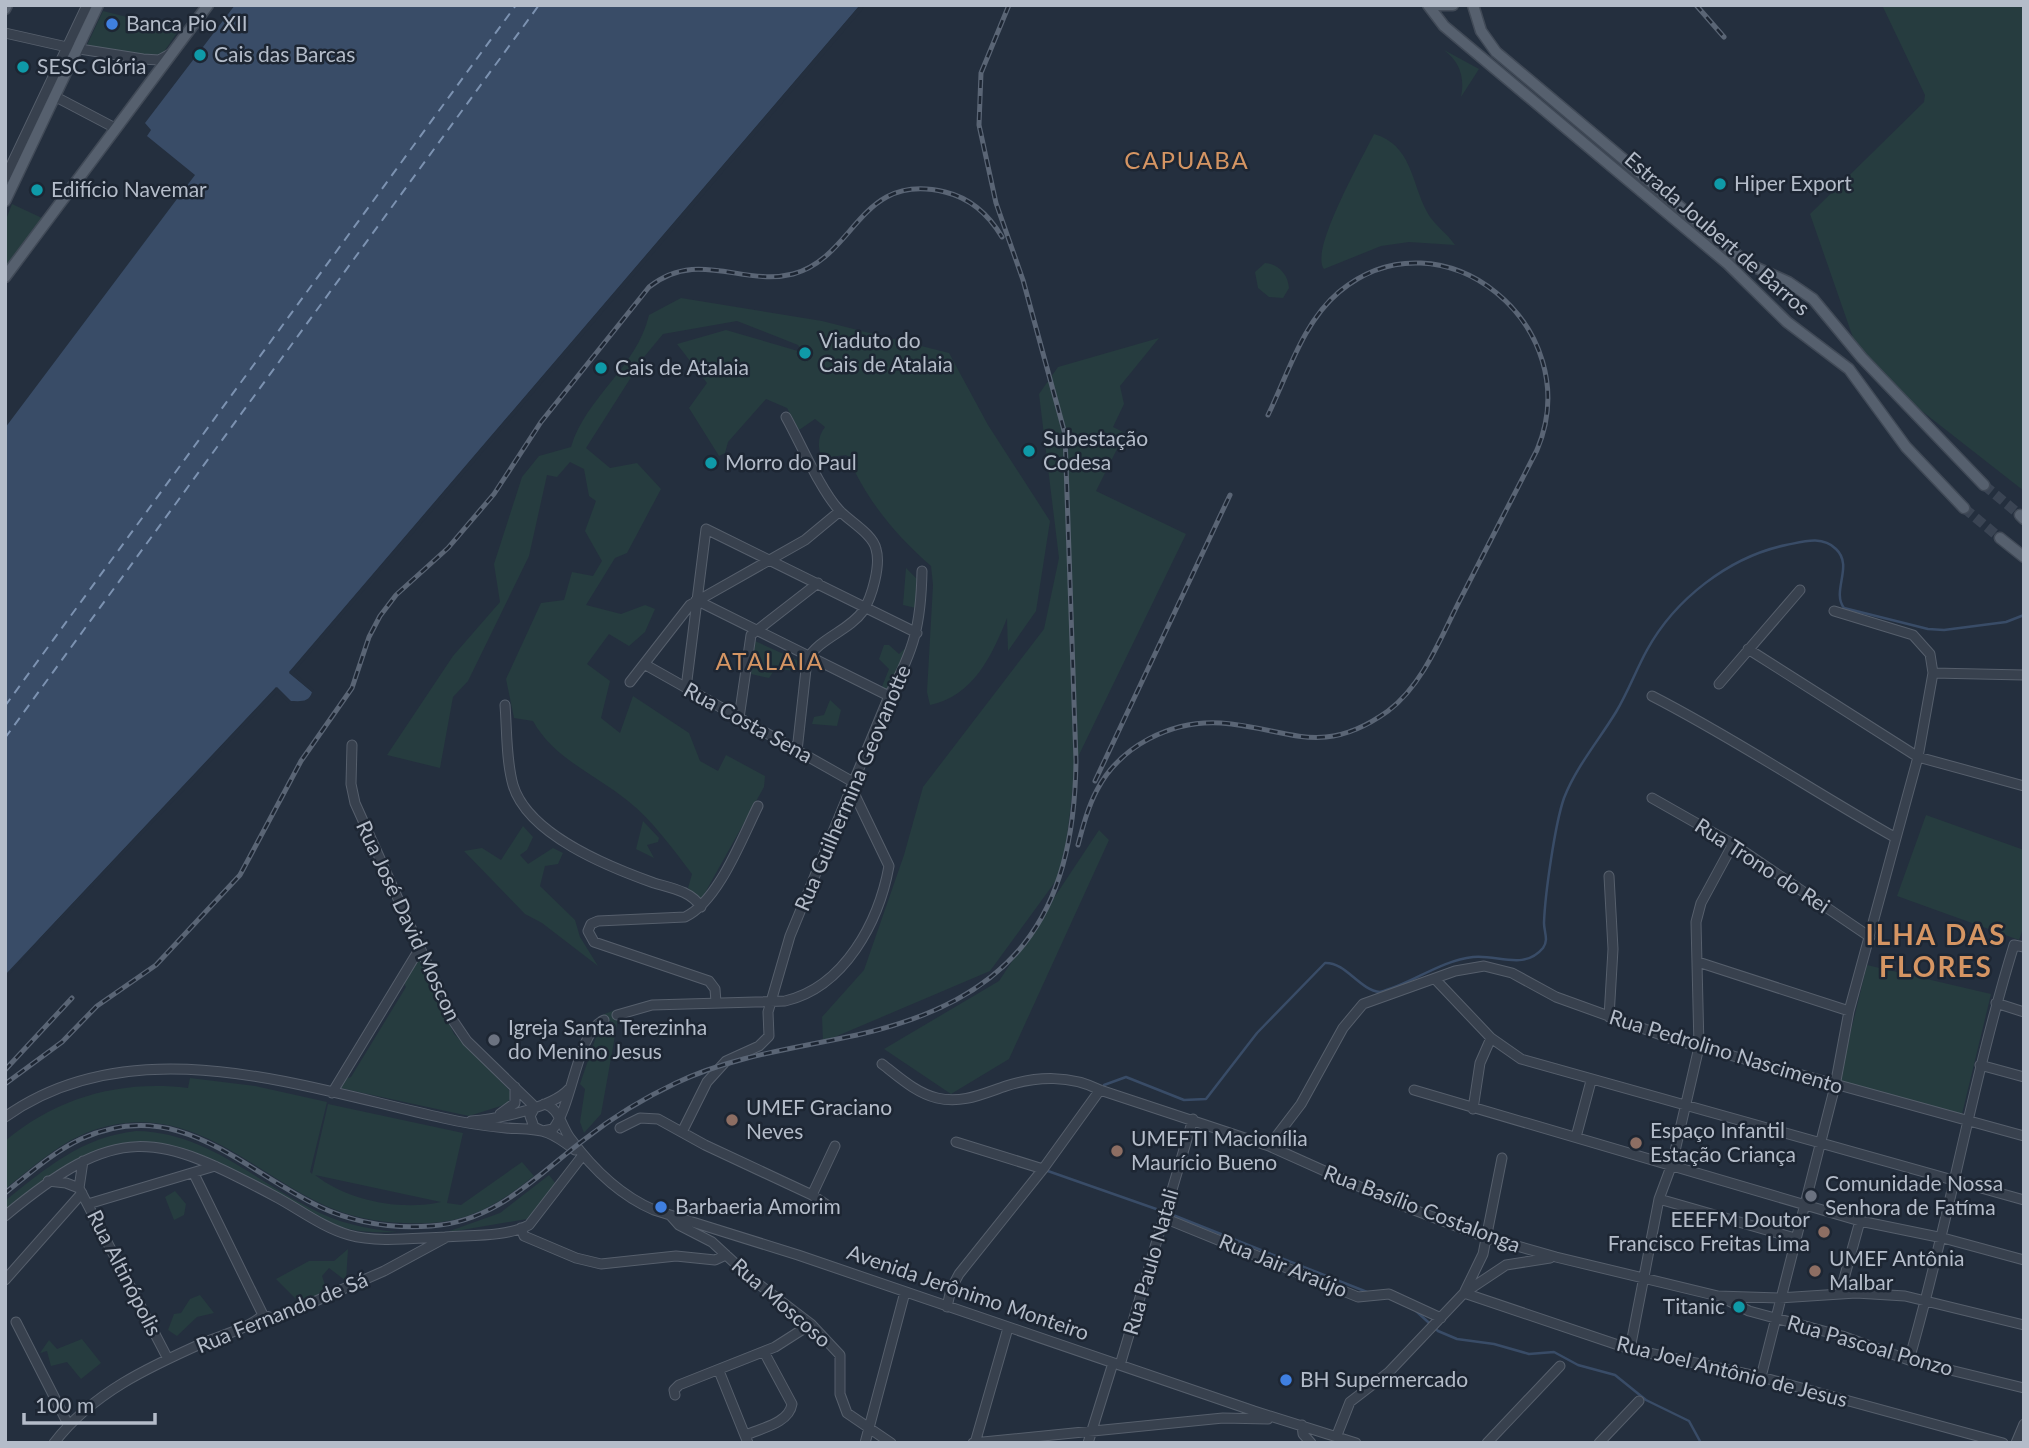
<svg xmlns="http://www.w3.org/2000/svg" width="2029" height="1448" viewBox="0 0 2029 1448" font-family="Lato,sans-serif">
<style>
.green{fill:#263c3f;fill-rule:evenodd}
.water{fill:#394c67}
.pier{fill:#242f3e}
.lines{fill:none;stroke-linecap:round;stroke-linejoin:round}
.stream{stroke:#394c67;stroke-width:2.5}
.ferry{stroke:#7c92b1;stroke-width:2;stroke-dasharray:9 7;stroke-linecap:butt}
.major-tunnel{stroke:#3a4453;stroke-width:10;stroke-dasharray:10 5;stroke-linecap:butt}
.minor-casing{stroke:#565f6c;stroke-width:11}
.major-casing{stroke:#414a57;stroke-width:13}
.minor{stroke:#38414e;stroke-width:9}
.major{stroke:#56606e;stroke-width:10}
.rail-casing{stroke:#5a6575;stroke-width:5}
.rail{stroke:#1d2633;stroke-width:2.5;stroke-dasharray:8;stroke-linecap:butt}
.shop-dot{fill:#3f7fe0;stroke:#1d2633;stroke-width:2.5}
.culture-dot{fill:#0f9aa8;stroke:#1d2633;stroke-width:2.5}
.worship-dot{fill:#6b7280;stroke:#1d2633;stroke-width:2.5}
.education-dot{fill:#8d6e63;stroke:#1d2633;stroke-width:2.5}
.labels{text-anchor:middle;stroke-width:5;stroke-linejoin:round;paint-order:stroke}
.poi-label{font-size:21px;fill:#b4bcc9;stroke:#1d2633;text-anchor:start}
.street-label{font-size:21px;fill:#b4bcc9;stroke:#1d2633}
.quarter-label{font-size:24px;letter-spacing:2px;fill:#d59563;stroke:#1d2633}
.district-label{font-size:28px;font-weight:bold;letter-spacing:2px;fill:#d59563;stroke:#1d2633}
</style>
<rect width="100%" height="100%" fill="#242f3e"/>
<path class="green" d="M 1882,5 L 2024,5 L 2024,491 L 1909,401 L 1858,352 L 1810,214 L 1924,102 L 1925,95 Z
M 103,11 L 179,30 L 159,59 L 87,45 Z
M 1444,50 L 1479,69 L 1461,97 C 1465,78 1460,62 1444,50 Z
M 1374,134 C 1412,145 1411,182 1427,212 C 1434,225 1447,233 1455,245 L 1409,242 L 1381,246 L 1324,269 C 1309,251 1363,157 1374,134 Z
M 12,204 L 42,218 L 5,273 L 5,222 Z
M 1265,263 C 1279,264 1288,275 1289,288 L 1283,298 L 1269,297 L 1258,288 L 1255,272 Z
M 681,298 L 822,321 L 949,353 L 988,425 L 1050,521 L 1036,611 L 1008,651 L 1007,618 C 992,656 973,696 930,705 L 927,692 L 933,585 L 931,566 C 899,538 873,508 854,470 L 858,463 L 846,455 L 822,458 C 817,447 818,436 825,427 L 815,419 L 799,430 L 787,408 L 766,399 L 728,442 L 725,453 L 719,456 L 689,408 L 707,383 L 677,344 L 726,330 L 798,351 L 808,362 L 798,345 L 737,321 L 663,334 L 644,357 L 586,448 L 610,468 L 637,463 L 661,489 L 627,553 L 615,558 L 586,605 L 621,614 L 645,605 L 655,609 L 645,632 L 629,646 L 609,634 L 587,664 L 610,681 L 601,718 L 620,733 L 633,696 L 689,733 L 700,761 L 718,771 L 726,755 L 765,776 L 764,787 L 701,900 L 688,888 L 692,874 C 673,849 653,821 628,801 C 595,774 554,759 533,721 L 514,718 L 506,679 L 541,603 L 564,600 L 572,572 L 593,576 L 602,561 L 585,531 L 596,501 L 589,496 L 584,469 L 570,462 L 557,477 L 547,475 L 529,556 L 468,681 L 453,697 L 440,768 L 387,755 L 453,656 L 500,602 L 494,564 L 522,477 L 539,456 L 571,447 C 586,397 637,367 649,315 Z
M 1159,338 L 1120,386 L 1124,404 L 1113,427 L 1125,433 L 1096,491 L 1186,534 L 1076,761 L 1063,871 L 990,971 L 823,1042 L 822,1017 L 864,970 L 904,855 L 923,787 L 1044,629 L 1059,558 L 1039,394 L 1058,367 Z
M 906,568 L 917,579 L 916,608 L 903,605 Z
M 755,641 L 799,661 L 797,671 L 775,669 L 769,678 L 751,674 Z
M 911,643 L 889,691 L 881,689 L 889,669 L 879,659 L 884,645 L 889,645 L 899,654 Z
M 830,700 L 841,710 L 837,726 L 812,724 L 814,717 L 824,715 Z
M 1926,815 L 2024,850 L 2024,926 L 2019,940 L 1897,896 Z
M 643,821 L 659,838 L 658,842 L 647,845 L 654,858 L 636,849 Z
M 523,826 L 533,837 L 527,850 L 520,855 L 528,864 L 553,848 L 563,853 L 558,864 L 545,866 L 540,886 L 575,920 L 580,937 L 598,966 L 542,923 L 525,914 L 464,851 L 482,848 L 501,860 Z
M 1099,830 L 1109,840 L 1009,1059 L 951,1094 L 884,1049 L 999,981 Z
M 419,958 L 454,1034 L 509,1090 L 512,1095 L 507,1104 L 469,1116 L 340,1088 L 341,1080 L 351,1077 L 406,987 L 403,981 Z
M 1867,965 L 1991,994 L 1962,1114 L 1838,1084 Z
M 615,1010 L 618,1019 L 601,1114 L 584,1133 L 580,1122 L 585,1089 L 580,1084 L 598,1031 L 606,1025 L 602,1015 Z
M 190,1078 L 255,1086 L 327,1102 L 310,1172 L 312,1174 L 328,1104 L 463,1133 L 447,1203 L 461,1205 L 522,1162 L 534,1176 C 490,1211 460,1226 403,1223 C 376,1222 351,1217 326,1206 C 253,1173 196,1106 108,1126 C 67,1135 37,1164 5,1189 L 5,1141 C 58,1097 120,1080 188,1088 ZM 315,1175 L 441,1202 C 401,1211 348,1201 315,1175 Z
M 136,1131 C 205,1132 251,1178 310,1208 C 338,1223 366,1229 397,1232 C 342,1234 334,1225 288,1199 C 160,1128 124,1114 5,1212 L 5,1201 C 46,1168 82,1137 136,1131 Z
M 549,1175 L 556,1184 L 527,1219 L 444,1233 L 500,1213 Z
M 175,1191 L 186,1204 L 184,1215 L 174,1220 L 165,1197 Z
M 348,1249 L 346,1281 L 329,1268 L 322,1276 L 325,1285 L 318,1297 L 298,1301 L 276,1279 L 309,1261 L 334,1261 Z
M 200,1295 L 214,1313 L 197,1317 L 177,1336 L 168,1330 L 174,1314 L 181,1313 L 190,1299 Z
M 82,1339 L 101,1363 L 81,1379 L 67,1362 L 51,1366 L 47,1351 L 40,1353 L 49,1340 L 57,1349 Z"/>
<path class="water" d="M 235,5 L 860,5 L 289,672 L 312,692 C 309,703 300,701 290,701 L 276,687 L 5,975 L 5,428 L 195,175 L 147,136 L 151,130 L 145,123 Z"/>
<path class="pier" d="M 860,5 L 864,5 L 862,10 L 294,672 L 314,690 L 312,692 L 289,673 Z
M 277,687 L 294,704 L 289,704 L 277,692 L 5,979 L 42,936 Z"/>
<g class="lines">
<path class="stream" d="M 1104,1085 L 1126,1077 L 1184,1100 L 1206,1099 L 1257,1033 L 1325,963 C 1346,962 1359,990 1380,992 C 1412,984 1439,961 1473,957 C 1497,954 1524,971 1543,948 C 1549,940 1544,932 1544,923 C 1545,894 1555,824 1564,798 C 1576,767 1599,740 1616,712 C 1628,692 1636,670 1647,650 C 1675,599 1729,557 1786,545 C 1802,542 1822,535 1836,549 C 1854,566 1831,591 1844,608 L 1928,629 L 1944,630 L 2006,622 L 2024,615
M 1045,1170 L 1159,1210
M 1173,1215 L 1367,1292
M 1416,1311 L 1438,1331 L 1457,1339 L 1494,1344 L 1529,1354 L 1554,1352 L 1578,1365 L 1615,1375 L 1646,1400 L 1689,1421 L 1701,1443"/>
<path class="ferry" d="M 5,706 L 516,5
M 5,738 L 539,5"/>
<path class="major-tunnel" d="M 1984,485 L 2020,515
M 1964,508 L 2000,538"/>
<g class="minor-casing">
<path id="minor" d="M 5,33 L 67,47 L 143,59 L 159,60 L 170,54
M 56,97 L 115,128
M 5,178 L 87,5
M 786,417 C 801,444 820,489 839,510 C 849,521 873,534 876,549 C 881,565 872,597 863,611 C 849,631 819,638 807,660 L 797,751
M 696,600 L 889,696
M 1748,649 L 1918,757 L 2024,786
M 644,664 L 853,782
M 1933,673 L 2024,675
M 630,682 L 690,605 L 805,540 L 840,511
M 1719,684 L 1800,590
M 686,688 L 706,529 L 917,633
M 1652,696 C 1736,739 1814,792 1896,838
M 505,705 C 507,730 506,760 513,785 C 528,835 609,867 654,883 C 671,888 691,891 701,907
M 739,718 L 751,635 L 818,583
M 352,745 L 351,784 L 355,803 L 452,1019 L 467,1041 L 535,1107
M 1652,798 L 1733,844 L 1870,937
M 1698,962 L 1849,1011
M 1435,979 L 1491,1038 L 1521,1059 L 2024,1200
M 716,1002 L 715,989 L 709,981 L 594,942 L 588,931 L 591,924 L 598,921 L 685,917 C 718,902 742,838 758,806
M 1996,1003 L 2024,1012
M 617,1015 L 652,1005 L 785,1001 C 845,987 879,921 889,866 L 851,787
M 1609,1017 L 1613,949 L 1609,876
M 882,1064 C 899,1077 916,1093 937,1098 C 962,1104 982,1094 1006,1086 C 1037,1076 1071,1075 1100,1090 L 1269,1146 L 1396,1203 L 1485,1237 L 1556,1257 L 1718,1296 L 1779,1298 L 1856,1293 L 1905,1296 L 2024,1325
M 1980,1065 L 2024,1077
M 1414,1090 L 1860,1221 L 1943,1238 L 2024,1260
M 332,1093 L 420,948
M 544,1104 C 559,1107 561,1126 570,1138 C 592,1168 619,1195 654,1210 L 798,1255 L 1254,1411 L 1356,1443
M 535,1107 L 530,1116 L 534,1127 L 543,1131 L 553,1129 C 573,1104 577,1032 604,1020
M 1473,1109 L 1480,1063 L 1491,1038
M 500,1114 L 515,1103 L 515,1087
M 5,1117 C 134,1025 305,1088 443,1118 C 464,1123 485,1126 506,1128 C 519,1129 536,1128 548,1133 C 558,1137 567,1144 575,1150
M 471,1121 C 497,1119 552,1108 569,1089
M 620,1128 L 640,1118 L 658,1119 L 705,1145 L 812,1195
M 682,1132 L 707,1082 L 726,1061 L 759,1046 L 769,1036 L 768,1012 L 790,936 L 889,696 C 914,650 921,625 922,571
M 1576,1137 L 1591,1081
M 956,1142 L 1043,1169
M 1269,1146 L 1301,1104 L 1343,1028 L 1363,1004 L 1455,971 L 1484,966 L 1512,973 L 1556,997 L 1675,1040 L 2024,1136
M 83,1161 L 79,1188 L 168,1359
M 194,1174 L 263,1315
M 48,1181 L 66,1183 L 79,1188
M 1659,1199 L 1795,1238
M 88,1204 L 215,1166
M 827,1205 L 812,1195 L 835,1146
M 5,1216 C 118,1122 154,1131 278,1198 C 300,1210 324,1228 349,1235 C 377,1243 415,1238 445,1237 C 470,1235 507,1237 529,1225 L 583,1155
M 671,1216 L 679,1225 L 712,1242 L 752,1279 L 811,1324 L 840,1355 L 840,1394 L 847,1413 L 891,1443
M 1164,1218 L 1358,1297 L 1389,1294 L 1441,1318
M 521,1228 L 524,1236 L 576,1258 L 601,1264 L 676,1256 L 715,1260 L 726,1255
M 5,1280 L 82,1193
M 1465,1291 L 1483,1254 L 1502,1158
M 1464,1293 L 1630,1349 L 1761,1377 L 2003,1443
M 1840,1293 L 1860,1221
M 1723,1298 L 1749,1311 L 1842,1336 L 1909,1360 L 2024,1388
M 947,1307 L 951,1289 L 959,1274 L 1043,1169 L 1100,1090
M 263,1315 L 275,1319 L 384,1271 L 445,1238
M 16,1322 L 68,1424
M 1630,1349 L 1659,1199 L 1672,1164 L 1699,1047 L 1696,922 L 1701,903 L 1733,844
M 1909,1360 C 1949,1223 1972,1081 2014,945 L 2024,947
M 1120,1365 L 1193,1119
M 719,1371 L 748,1443
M 1761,1377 L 1835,1086 L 1849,1011 L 1918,757 L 1933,673 L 1930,654 L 1913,635 L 1834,611
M 675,1395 L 674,1390 L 679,1385 L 775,1347 L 811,1324
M 1302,1425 L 1303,1434 L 1311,1443
M 746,1435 C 762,1428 789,1423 792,1404 L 764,1352
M 1337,1435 L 1350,1402 L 1389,1372 L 1464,1293 L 1506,1265 L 1550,1258
M 54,1443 C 92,1393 149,1367 205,1342 C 223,1335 249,1328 263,1315
M 865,1443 L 905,1292
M 973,1443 L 1223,1418 L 1268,1419
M 975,1443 L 1008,1328
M 1088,1443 L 1113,1363
M 1487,1443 L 1560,1366
M 1599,1443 L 1639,1401
M 2016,1443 L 2024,1424"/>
</g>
<g class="major-casing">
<path id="major" d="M 1428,5 L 1444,26 L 1728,264 L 1787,322 L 1849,369 L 1906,447 L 1964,508
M 1437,5 L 1453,5
M 1473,5 L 1481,31 L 1496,52 L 1748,264 L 1788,282 L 1813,299 L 1862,358 L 1984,485
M 5,9 L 7,5
M 5,201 L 98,5
M 5,277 L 208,5
M 2020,515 L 2024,519
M 2000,538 L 2024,557"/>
</g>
<use href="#minor" class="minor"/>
<use href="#major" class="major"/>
<g class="rail-casing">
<path id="rail" d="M 1696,5 L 1724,37
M 1095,781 L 1230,495
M 1078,845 C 1083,826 1088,807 1097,790 C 1120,746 1171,720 1221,723 C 1289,728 1321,759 1388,711 C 1424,684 1442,634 1462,596 C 1487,547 1512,499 1537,450 C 1589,327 1442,206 1339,292 C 1303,322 1288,374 1268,415
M 5,1070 L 72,998
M 5,1084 L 62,1042 L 97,1006 L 156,965 L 240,875 L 301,761 L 352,688 L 369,637 L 380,616 L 396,595 L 448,548 L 494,494 L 541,422 L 649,287 C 698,248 742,287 793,274 C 856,257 859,171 945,192 C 970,198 989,215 1002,237
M 5,1193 C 29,1174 53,1152 81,1139 C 179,1095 240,1169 320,1207 C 355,1223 393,1229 431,1226 C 496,1222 536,1176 585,1139 C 613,1117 644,1098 676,1083 C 732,1056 797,1048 857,1035 C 1012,1000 1074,919 1076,761 L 1065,434 L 1023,280 L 996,203 L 979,125 L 981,73 L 1009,5"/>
</g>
<use href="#rail" class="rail"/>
</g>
<g class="shop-dot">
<circle cx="112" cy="24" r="7"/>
<circle cx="661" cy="1207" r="7"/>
<circle cx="1286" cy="1380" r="7"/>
</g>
<g class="culture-dot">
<circle cx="200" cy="55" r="7"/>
<circle cx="23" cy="67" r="7"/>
<circle cx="1720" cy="184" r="7"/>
<circle cx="37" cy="190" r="7"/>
<circle cx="805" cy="353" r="7"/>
<circle cx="601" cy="368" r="7"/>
<circle cx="1029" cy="451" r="7"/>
<circle cx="711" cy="463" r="7"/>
<circle cx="1739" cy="1307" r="7"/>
</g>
<g class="worship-dot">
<circle cx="494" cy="1040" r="7"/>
<circle cx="1811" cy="1196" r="7"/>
</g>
<g class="education-dot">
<circle cx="732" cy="1120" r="7"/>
<circle cx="1636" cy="1143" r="7"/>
<circle cx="1117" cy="1151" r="7"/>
<circle cx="1824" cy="1232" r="7"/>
<circle cx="1815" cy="1271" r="7"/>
</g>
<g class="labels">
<g class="poi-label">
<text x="126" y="31">Banca Pio XII</text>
<text x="214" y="62">Cais das Barcas</text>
<text x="37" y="74">SESC Glória</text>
<text x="1734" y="191">Hiper Export</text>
<text x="51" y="197">Edifício Navemar</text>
<text x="819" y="348">Viaduto do<tspan x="819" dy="24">Cais de Atalaia</tspan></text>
<text x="615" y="375">Cais de Atalaia</text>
<text x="1043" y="446">Subestação<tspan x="1043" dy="24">Codesa</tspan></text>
<text x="725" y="470">Morro do Paul</text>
<text x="508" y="1035">Igreja Santa Terezinha<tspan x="508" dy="24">do Menino Jesus</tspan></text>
<text x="746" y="1115">UMEF Graciano<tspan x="746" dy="24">Neves</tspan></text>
<text x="1650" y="1138">Espaço Infantil<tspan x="1650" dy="24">Estação Criança</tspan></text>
<text x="1131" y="1146">UMEFTI Macionília<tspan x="1131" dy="24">Maurício Bueno</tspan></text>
<text x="1825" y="1191">Comunidade Nossa<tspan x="1825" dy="24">Senhora de Fatíma</tspan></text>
<text x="675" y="1214">Barbaeria Amorim</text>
<text x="1810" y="1227" text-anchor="end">EEEFM Doutor<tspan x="1810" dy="24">Francisco Freitas Lima</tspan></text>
<text x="1829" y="1266">UMEF Antônia<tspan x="1829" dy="24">Malbar</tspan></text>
<text x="1725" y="1314" text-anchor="end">Titanic</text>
<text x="1300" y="1387">BH Supermercado</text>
</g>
<g class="street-label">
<text transform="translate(1717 234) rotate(41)" y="7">Estrada Joubert de Barros</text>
<text transform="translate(748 723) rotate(29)" y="7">Rua Costa Sena</text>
<text transform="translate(853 788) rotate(-67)" y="7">Rua Guilhermina Geovanotte</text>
<text transform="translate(1762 866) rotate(33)" y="7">Rua Trono do Rei</text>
<text transform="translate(408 921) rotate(65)" y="7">Rua José David Moscon</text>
<text transform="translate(1726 1052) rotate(17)" y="7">Rua Pedrolino Nascimento</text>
<text transform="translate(1422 1209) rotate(21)" y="7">Rua Basílio Costalonga</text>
<text transform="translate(1151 1262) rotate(-74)" y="7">Rua Paulo Natali</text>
<text transform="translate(1283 1266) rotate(22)" y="7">Rua Jair Araújo</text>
<text transform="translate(124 1273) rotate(63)" y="7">Rua Altinópolis</text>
<text transform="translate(968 1293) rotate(19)" y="7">Avenida Jerônimo Monteiro</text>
<text transform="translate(781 1303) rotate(41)" y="7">Rua Moscoso</text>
<text transform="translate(282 1313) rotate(-22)" y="7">Rua Fernando de Sá</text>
<text transform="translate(1870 1346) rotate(16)" y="7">Rua Pascoal Ponzo</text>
<text transform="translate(1732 1372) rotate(14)" y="7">Rua Joel Antônio de Jesus</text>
</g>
<g class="quarter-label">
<text x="1187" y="169">CAPUABA</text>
<text x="770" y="670">ATALAIA</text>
</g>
<g class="district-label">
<text x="1936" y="945">ILHA DAS<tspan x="1936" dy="32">FLORES</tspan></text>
</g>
</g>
<rect width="2029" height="1448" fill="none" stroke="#b4bcc9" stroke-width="14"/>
<path d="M24 1413v10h131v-10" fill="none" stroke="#b4bcc9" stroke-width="3.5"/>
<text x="35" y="1413" font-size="21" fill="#b4bcc9" stroke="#1d2633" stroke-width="5" paint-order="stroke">100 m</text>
</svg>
